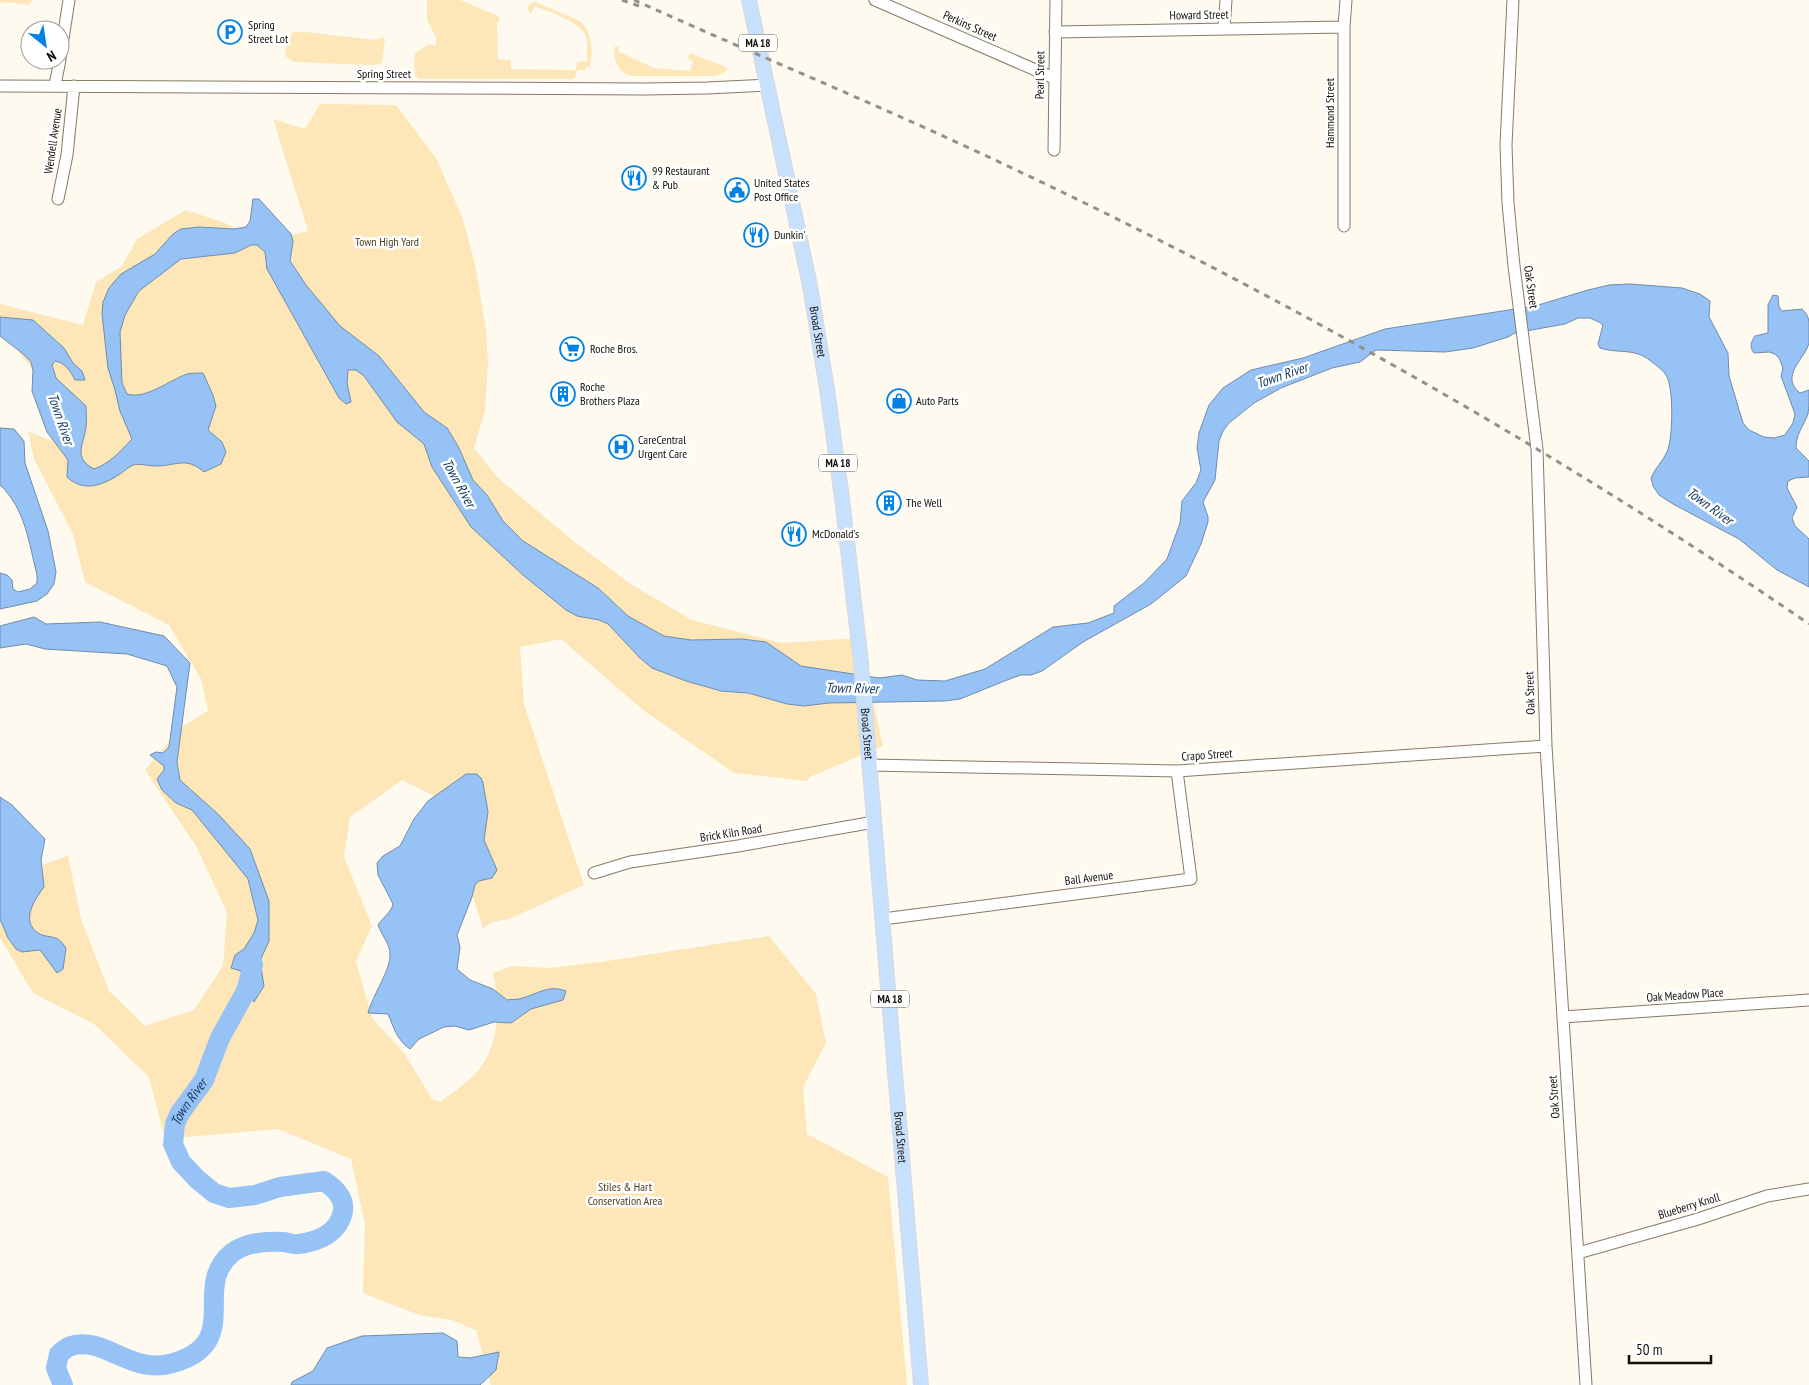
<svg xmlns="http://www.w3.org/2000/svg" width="1809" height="1385" viewBox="0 0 1809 1385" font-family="'PT Sans Narrow',sans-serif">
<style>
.green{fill:#fde6b8}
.water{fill:#96c2f5;stroke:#6f8cad}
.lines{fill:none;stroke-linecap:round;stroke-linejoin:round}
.river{stroke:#96c2f5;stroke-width:20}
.minor-casing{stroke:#867a63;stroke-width:13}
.major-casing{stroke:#d9d9d7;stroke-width:16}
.minor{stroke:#fff;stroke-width:11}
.major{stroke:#c6e0fe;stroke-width:14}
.rail{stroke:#949085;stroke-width:3;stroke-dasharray:6 6;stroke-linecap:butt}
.labels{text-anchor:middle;stroke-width:5;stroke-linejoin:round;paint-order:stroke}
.shield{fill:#fff;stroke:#5a5751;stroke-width:1}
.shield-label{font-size:11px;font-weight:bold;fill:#130f06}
.street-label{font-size:12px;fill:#130f06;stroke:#fff}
.poi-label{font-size:12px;fill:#130f06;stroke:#fff;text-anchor:start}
.park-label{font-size:12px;fill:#50401d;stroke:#fff}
.water-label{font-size:14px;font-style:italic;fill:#0f375f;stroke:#fff}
</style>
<rect width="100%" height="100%" fill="#fffaef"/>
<path class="green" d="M 0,0 L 32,0 L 29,5 L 7,2 L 0,3 Z
M 427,0 L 460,0 L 498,16 L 500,21 L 497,21 L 498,59 L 511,60 L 511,69 L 576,70 L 577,62 L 587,61 C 587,53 588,44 586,37 C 581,21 550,13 535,6 L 531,14 L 527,9 L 530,3 L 535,2 L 578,20 C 593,30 593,51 590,68 L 586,67 L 585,70 L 577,70 L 576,76 L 573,79 L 420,79 L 415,76 L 414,64 L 415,53 L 428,45 L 436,45 L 436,38 L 427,19 Z
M 293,32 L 305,32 L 376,40 L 382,37 L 385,39 L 382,62 L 377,65 L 369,65 L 294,62 L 285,56 L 287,41 Z
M 615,46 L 619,47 L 619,52 L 654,68 L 690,71 L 693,62 L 688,58 L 690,53 L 726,67 L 727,70 L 722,74 L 713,76 L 632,76 C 617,72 613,60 615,46 Z
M 320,104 L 396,105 L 436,158 L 462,217 L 475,264 L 486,330 L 488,361 L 485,410 L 474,448 L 498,478 L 577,544 L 632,585 L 692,620 L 781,643 L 860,638 L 862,651 L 883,746 L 810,777 L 807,781 L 734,773 L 643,710 L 561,639 L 520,647 L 524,704 L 584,885 L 509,919 L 492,922 L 483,928 L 462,861 L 453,805 L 402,780 L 350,817 L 344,857 L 372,926 L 356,961 L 372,1018 L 405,1054 L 432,1099 L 440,1102 C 452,1093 466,1084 476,1073 C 500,1048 500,1004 493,973 L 512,966 L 550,968 L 601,962 L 769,936 L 816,994 L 826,1043 L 803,1087 L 807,1134 L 888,1177 L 907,1385 L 491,1385 L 476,1330 L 452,1320 L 419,1315 L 363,1293 L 365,1224 L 351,1159 L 278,1129 L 165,1139 L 149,1077 L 94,1024 L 33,993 L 0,938 L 0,894 L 29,904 L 42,865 L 68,856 L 81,919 L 109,991 L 145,1026 L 194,1010 L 223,966 L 227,912 L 196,846 L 145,770 L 181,727 L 208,711 L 201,679 L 169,625 L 85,582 L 73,534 L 34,459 L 28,431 L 54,442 L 48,390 L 0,327 L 0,304 L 83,325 L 96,282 L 122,266 L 137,239 L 186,210 L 225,223 L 263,243 L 308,231 L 273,119 L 305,129 Z"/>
<path class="water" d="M 253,199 L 259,199 L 291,234 L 293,241 L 290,261 L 306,285 L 340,326 L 379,356 L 424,412 L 447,428 L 458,446 L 473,480 L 487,495 L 503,521 L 523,541 L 598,588 L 628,616 L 664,636 L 691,640 L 742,639 L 766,642 L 801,666 L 879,678 L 902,675 L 917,680 L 945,681 L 985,669 L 1053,627 L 1088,623 L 1114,613 L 1114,606 L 1144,583 L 1167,559 L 1180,523 L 1182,501 L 1196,483 L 1201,470 L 1197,448 L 1199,433 L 1209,405 L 1223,388 L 1251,370 L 1303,358 L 1385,329 L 1535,306 L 1588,290 L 1609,285 L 1630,284 L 1682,288 L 1700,294 L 1710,301 L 1709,317 L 1728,353 L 1729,376 L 1743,423 L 1749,430 L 1764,437 L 1774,438 L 1785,435 L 1793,423 L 1795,414 L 1781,376 L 1783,368 L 1779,358 L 1775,354 L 1769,352 L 1754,353 C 1749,347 1751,342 1755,336 L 1768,333 L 1768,305 L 1773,295 L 1778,296 L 1779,307 L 1782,311 L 1802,309 C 1808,315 1809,318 1809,327 C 1809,332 1809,338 1809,343 C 1805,359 1779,376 1800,393 L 1809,390 C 1809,397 1809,408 1808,414 C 1803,427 1796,434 1796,448 L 1809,461 L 1809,477 L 1795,478 L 1788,481 L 1787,488 L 1797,507 L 1792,518 L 1795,526 L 1809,539 L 1809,587 L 1777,570 L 1739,539 L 1673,504 L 1659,495 L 1653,486 L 1651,478 C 1655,468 1663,461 1667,452 C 1673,439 1674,387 1666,375 C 1662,369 1651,361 1645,357 C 1632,349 1614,353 1600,348 L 1598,344 L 1603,325 L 1599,322 L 1590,318 L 1578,318 L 1565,324 L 1515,333 L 1508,337 L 1473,348 L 1445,352 L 1376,350 L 1360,362 L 1332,368 L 1281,388 L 1254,403 L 1229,423 L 1223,431 L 1219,441 L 1215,480 L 1203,502 L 1208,517 L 1208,522 L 1201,544 L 1186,576 L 1151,604 L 1083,642 L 1042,671 L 1031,675 L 1021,675 L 1012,678 L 960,699 L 945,701 L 829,703 L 804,706 L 787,704 L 748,693 L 721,691 L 686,681 L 652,668 L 640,658 L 608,624 L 599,620 L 577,616 L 566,610 L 523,575 L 471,527 L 432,467 L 424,444 L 397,422 L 364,376 L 356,370 L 348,370 L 347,383 L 351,402 L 346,404 L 339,398 L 267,269 L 265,252 L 257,245 L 251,245 L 235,253 L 181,259 L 139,291 L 125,315 L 120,332 L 122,383 L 127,394 C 145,400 170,380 187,374 C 192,373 198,373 203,373 L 213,395 L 216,406 L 208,430 L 222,442 L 226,452 L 221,464 L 204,472 C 186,456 176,466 156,466 C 149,466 139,463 133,465 C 129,467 124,471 120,474 C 103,485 84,493 67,477 L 68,460 L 47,432 L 32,391 L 33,371 L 31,362 L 22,353 L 0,336 L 0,317 L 33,320 L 64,348 L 73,363 L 82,371 L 85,380 L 75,380 C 70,371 66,363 55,361 L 52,365 L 56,378 L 86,406 C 86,413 87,420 86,427 C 84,445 72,457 94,469 C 109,464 121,451 132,439 L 120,411 L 115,390 L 108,368 L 102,314 L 103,302 L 109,288 L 121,274 L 155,254 L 173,234 L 181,229 L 199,227 L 234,229 L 246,227 L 250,221 Z
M 0,428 L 14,429 L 24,441 L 25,463 L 48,531 L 56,572 L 54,584 L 47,594 L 37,601 L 0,609 L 0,573 L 7,575 L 12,580 L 13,589 L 18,592 L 30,589 L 37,583 L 37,575 C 29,543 25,508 0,485 Z
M 34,617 L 46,624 L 100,622 L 164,636 L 190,663 L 177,762 L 180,780 L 219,815 L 250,849 L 269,901 L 269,941 L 260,961 L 264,986 L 254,1002 L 246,991 L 241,971 L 231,968 L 235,955 L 244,949 L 254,933 L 258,920 L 248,879 L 192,810 L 176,803 L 162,790 L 157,779 L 164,770 L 164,766 L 150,755 L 156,752 L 163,753 L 169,747 L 177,687 L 167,666 L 127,654 L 45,649 L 26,644 L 0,648 L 0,626 Z
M 466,774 L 477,774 L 481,778 L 483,783 L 488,812 L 484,840 L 497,870 L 492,878 L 479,881 L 475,885 L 472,897 L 457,935 L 460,947 L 457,969 L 470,980 L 493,989 L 507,1000 C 511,999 515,1000 519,999 C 536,995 548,984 566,991 L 563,1000 L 531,1009 L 511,1023 L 494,1022 L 469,1030 L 455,1026 L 444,1027 L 419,1039 L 410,1049 C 397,1040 394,1028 388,1014 L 368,1013 C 372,996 391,970 390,954 C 390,944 381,934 378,925 C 383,917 391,913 393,904 L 378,875 L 377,863 L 383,856 L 400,846 L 414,819 L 428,801 Z
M 0,797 L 12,805 L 45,839 L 41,860 L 44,887 C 35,899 20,921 38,933 C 44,937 52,936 58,939 C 61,941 64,945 66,948 L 63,969 L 57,973 L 40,950 L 22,952 L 16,949 L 8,938 L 0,919 Z
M 443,1333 L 457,1341 L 458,1357 L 470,1358 L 499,1352 L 496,1370 L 480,1385 L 291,1385 L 292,1382 L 313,1371 L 327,1348 L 362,1336 Z"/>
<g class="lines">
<path class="river" id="s1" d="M 63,1385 L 56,1368 L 59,1354 C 63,1351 67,1347 71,1346 C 103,1335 132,1376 173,1363 C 245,1342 190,1287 232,1253 C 246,1242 266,1241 283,1242 C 288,1242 293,1245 298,1244 C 318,1242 339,1233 343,1211 C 345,1197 334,1188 324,1181 L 280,1187 L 255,1195 L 229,1198 L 214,1193 L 197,1179 L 181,1162 L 173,1144 L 175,1124 L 180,1113 L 204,1080 L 220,1038 L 246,991 L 253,965"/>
<g class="minor-casing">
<path id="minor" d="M 875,0 L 1054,78
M 1513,0 L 1506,145 L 1508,203 L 1514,266 L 1537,449 L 1546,746 L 1586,1385
M 1224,28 L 1226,0
M 1055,32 L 1344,27
M 60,58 L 69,0
M 55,85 L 60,60
M 0,86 L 645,89 L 707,88 L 768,85
M 1054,150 L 1056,0
M 58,199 L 67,155 L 74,86
M 1344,226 L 1344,27 L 1346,0
M 869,765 L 1177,771 L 1546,746
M 594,873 L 630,862 L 738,846 L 874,822
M 883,919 L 1191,879 L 1177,771
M 1563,1017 L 1809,1000
M 1578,1253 L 1698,1219 L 1767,1196 L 1809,1189"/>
</g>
<g class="major-casing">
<g id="major">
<path id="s2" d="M 749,0 L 810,286 L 827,389 L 842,498 L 861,663 L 921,1385"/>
</g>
</g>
<use href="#minor" class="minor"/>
<use href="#major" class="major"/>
<path class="rail" d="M 622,0 L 639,6
M 634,0 C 754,54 876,104 995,160 C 1278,293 1551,447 1809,624"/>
</g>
<defs>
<g id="parking-ring" transform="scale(1.25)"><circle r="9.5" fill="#fff" stroke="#0081e6" stroke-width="1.5"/><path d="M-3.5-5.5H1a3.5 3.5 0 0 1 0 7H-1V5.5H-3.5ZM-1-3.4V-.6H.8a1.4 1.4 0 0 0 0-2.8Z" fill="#0081e6"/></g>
<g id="restaurant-ring" transform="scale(1.25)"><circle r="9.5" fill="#fff" stroke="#0081e6" stroke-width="1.5"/><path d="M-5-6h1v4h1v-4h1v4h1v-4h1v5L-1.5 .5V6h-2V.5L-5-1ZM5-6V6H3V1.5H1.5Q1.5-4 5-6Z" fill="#0081e6"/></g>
<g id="civic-ring" transform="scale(1.25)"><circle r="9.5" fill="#fff" stroke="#0081e6" stroke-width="1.5"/><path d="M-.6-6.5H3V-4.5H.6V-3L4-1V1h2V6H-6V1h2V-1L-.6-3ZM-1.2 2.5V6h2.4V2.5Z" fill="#0081e6"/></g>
<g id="supermarket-ring" transform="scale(1.25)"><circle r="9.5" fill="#fff" stroke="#0081e6" stroke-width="1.5"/><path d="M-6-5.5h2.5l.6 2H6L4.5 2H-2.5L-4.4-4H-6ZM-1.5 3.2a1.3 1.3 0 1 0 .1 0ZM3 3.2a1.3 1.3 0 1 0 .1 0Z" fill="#0081e6"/></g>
<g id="building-ring" transform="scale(1.25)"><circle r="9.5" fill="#fff" stroke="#0081e6" stroke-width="1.5"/><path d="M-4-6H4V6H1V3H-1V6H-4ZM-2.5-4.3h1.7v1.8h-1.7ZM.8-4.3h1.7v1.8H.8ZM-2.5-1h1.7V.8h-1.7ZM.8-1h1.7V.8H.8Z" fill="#0081e6"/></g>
<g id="shop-ring" transform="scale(1.25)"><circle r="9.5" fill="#fff" stroke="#0081e6" stroke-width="1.5"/><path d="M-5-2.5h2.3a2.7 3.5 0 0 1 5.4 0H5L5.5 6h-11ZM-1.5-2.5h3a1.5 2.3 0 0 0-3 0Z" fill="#0081e6"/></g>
<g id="hospital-ring" transform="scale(1.25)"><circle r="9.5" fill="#fff" stroke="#0081e6" stroke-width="1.5"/><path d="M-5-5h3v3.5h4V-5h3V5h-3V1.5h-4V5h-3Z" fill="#0081e6"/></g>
</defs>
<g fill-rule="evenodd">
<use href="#parking-ring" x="230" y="32"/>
<use href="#restaurant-ring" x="634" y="178"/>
<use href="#civic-ring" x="737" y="190"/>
<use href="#restaurant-ring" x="756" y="235"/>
<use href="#supermarket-ring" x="572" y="349"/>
<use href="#building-ring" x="563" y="394"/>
<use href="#shop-ring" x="899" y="401"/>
<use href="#hospital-ring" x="621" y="447"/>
<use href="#building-ring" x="889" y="503"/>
<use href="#restaurant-ring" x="794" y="534"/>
</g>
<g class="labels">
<g class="shield">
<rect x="739" y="34.5" width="38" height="17" rx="4"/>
<rect x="819" y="454.5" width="38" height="17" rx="4"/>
<rect x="871" y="990.5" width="38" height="17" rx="4"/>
</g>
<g class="shield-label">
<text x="758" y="47">MA 18</text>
<text x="838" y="467">MA 18</text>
<text x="890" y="1003">MA 18</text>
</g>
<g class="street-label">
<text transform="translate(1199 15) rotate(-1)" y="4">Howard Street</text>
<text transform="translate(970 26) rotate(24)" y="4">Perkins Street</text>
<text x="384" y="78">Spring Street</text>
<text transform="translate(1040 75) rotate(-89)" y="4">Pearl Street</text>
<text transform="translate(1330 113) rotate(-90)" y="4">Hammond Street</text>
<text transform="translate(53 141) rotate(-82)" y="4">Wendell Avenue</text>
<text transform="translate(1531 287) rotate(82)" y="4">Oak Street</text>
<text dy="4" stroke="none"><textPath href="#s2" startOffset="339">Broad Street</textPath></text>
<text transform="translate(1530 693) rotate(-92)" y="4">Oak Street</text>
<text dy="4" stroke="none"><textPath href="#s2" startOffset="744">Broad Street</textPath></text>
<text transform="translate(1207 755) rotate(-4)" y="4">Crapo Street</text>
<text transform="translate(731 833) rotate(-9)" y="4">Brick Kiln Road</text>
<text transform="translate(1089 878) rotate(-7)" y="4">Ball Avenue</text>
<text transform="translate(1685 995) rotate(-4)" y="4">Oak Meadow Place</text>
<text transform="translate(1554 1097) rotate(-94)" y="4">Oak Street</text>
<text dy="4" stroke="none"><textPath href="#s2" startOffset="1149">Broad Street</textPath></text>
<text transform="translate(1689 1206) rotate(-17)" y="4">Blueberry Knoll</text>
</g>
<g class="poi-label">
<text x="248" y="29">Spring<tspan x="248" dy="14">Street Lot</tspan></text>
<text x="652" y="175">99 Restaurant<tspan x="652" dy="14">&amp; Pub</tspan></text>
<text x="754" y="187">United States<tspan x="754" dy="14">Post Office</tspan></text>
<text x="774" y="239">Dunkin'</text>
<text x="590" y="353">Roche Bros.</text>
<text x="580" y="391">Roche<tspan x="580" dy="14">Brothers Plaza</tspan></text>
<text x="916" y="405">Auto Parts</text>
<text x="638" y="444">CareCentral<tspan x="638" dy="14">Urgent Care</tspan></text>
<text x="906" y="507">The Well</text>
<text x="812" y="538">McDonald's</text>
</g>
<g class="park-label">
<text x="387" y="246">Town High Yard</text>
<text x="625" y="1191">Stiles &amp; Hart<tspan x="625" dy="14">Conservation Area</tspan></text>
</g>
<g class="water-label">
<text transform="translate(1282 375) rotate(-19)" y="5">Town River</text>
<text transform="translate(61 419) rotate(71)" y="5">Town River</text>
<text transform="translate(459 483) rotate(61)" y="5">Town River</text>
<text transform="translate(1710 506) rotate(36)" y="5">Town River</text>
<text transform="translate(852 688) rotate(1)" y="5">Town River</text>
<text dy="5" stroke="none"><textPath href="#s1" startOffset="679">Town River</textPath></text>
</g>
</g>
<g transform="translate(45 45) rotate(150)"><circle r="24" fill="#ffffff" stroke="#a19f9b"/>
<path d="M0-4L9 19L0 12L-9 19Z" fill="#0081e6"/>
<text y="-8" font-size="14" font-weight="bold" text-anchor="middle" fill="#130f06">N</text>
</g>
<path d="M1629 1355v8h82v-8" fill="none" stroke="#130f06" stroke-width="2.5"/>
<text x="1636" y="1355" font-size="15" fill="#130f06" stroke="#ffffff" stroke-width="4" paint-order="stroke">50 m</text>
</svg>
